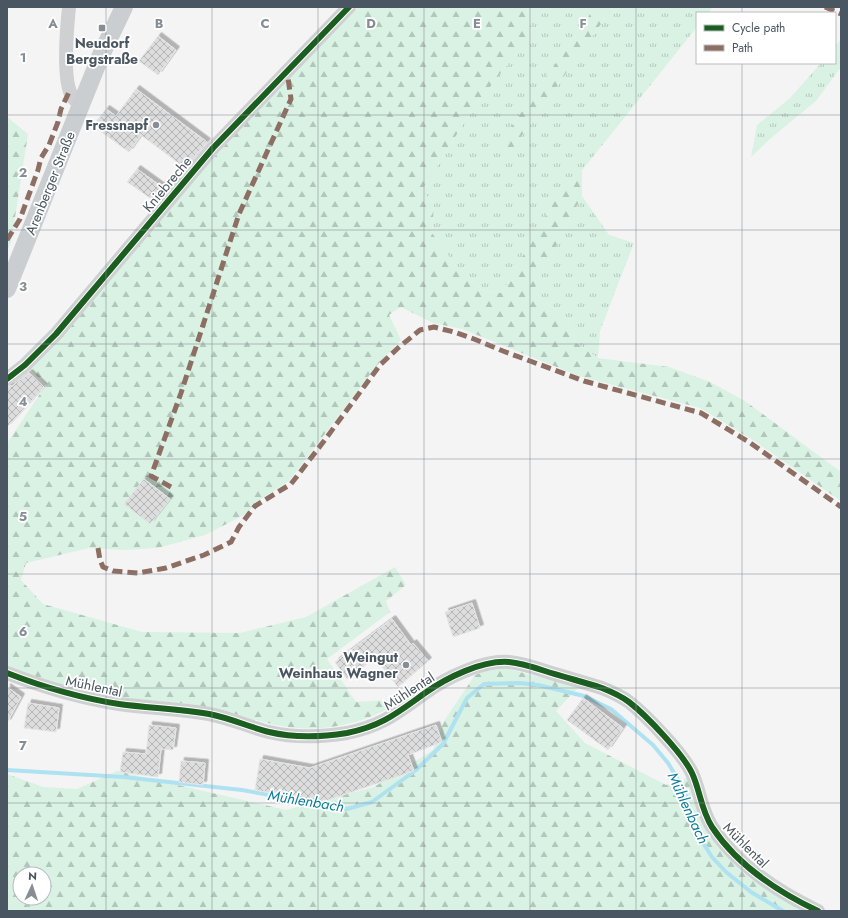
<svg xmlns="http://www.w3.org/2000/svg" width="848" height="918" viewBox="0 0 848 918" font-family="Jost,sans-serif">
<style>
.grass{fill:url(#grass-tufts)}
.forest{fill:url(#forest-firs);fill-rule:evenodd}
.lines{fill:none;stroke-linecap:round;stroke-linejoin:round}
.stream{stroke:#aee2f0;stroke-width:4}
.building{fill:url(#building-cross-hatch);stroke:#e5e6e7;filter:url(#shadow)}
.minor{stroke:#ced0d2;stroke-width:14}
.major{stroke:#caced1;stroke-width:18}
.quiet{stroke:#8d6e63;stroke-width:5;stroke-dasharray:10 5;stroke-linecap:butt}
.cycleway-casing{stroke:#fff;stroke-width:8}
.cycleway{stroke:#1b5e20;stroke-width:6}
.grid{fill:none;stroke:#868d94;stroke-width:1;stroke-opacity:0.55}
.poi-dot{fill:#868d94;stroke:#fff;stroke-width:1.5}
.labels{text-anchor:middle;stroke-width:3.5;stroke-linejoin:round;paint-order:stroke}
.poi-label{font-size:14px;font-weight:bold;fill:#4a5661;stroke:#fff;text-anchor:end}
.street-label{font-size:14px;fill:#4a5661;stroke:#fff}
.water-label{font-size:15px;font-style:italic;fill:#0c7c9b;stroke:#fff}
.grid-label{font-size:13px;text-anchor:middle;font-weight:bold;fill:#868d94;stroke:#fff;stroke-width:3.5;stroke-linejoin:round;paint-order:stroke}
</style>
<defs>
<pattern id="grass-tufts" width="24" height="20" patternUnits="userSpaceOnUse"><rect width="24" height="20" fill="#d9f2e3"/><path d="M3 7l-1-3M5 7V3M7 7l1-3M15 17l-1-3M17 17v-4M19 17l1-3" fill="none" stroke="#b2c7bb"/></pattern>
<pattern id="forest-firs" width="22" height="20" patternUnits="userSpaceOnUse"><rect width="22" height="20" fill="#d9f2e3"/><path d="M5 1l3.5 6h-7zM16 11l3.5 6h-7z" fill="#b2c7bb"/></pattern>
<pattern id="building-cross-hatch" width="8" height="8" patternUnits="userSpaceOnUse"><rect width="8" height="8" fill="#ddddde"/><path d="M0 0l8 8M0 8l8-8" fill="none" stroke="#b5b6b7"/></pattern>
<filter id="shadow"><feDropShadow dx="3.5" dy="-3.5" stdDeviation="0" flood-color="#0004"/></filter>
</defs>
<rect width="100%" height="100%" fill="#f4f4f4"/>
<path class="grass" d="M 527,7 L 595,7 L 504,137 L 508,155 L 613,7 L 713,7 L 708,13 L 697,13 L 697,27 L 580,173 L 563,186 L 502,293 L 485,292 L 455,265 L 432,233 L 434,205 L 422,190 L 472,110 L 532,33 Z
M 841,39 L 841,67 L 816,101 L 771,138 L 751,157 L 757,125 L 790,98 L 821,63 L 835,63 L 835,46 Z
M 582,196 L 609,235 L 634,243 L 600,331 L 598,358 L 576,343 L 570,323 L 533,291 Z"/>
<path class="forest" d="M 357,7 L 527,7 L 532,33 L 472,110 L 422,190 L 434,205 L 432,233 L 455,265 L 485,292 L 502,293 L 563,186 L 582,171 L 582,196 L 533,291 L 570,323 L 576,343 L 598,358 L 669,367 L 710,382 L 745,401 L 841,472 L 841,501 L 753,440 L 700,408 L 579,376 L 462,329 L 433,323 L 401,307 L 389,315 L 401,340 L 378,364 L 289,481 L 255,503 L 248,513 L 205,535 L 158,548 L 123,550 L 89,548 L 26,563 L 21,580 L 43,604 L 142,632 L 240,633 L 306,617 L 395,567 L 406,585 L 386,601 L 390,612 L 327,659 L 356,702 L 403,699 C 367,725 319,734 276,725 C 250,719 225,710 199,706 C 167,700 135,701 103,695 C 70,689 38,678 7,666 L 7,443 L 46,385 L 27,366 L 277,87 Z
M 595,7 L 613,7 L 508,155 L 503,150 L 504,137 Z
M 7,117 L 28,134 L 11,243 L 7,250 Z
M 504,668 L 579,687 L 556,711 L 585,743 L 666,785 L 690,777 L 728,857 L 739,869 L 751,879 L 806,911 L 7,911 L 7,774 L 43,787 L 77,789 L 117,771 L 286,810 L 374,787 L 433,750 L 444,721 L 475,675 L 486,671 ZM 20,874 L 44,874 L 44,898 L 20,898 Z"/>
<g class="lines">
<path class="stream" d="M 7,770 L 123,777 L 242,790 L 347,809 L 372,802 L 416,770 L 443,744 L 467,698 L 484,684 L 519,683 L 538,685 L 584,696 L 611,709 L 653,745 L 668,763 L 679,781 L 686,796 L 693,827 L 712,857 L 726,872 L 751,892 L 783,911"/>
</g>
<path class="building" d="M 158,36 L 176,50 L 158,75 L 139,61 Z
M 136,89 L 207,142 L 185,168 L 141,135 L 129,152 L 93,126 L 106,109 L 116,116 Z
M 137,169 L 162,187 L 153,200 L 127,182 Z
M 29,373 L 44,387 L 7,427 L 7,387 L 12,386 Z
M 144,479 L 170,499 L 150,524 L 124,504 Z
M 472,603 L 480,628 L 453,637 L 445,612 Z
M 392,619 L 411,645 L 413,643 L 428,661 L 398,687 L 375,658 L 347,679 L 335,662 Z
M 7,687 L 21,697 L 7,723 Z
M 583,698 L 623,728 L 608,750 L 567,720 Z
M 28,703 L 59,708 L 56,732 L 24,728 Z
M 149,725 L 176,728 L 173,750 L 161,749 L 158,777 L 120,772 L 123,752 L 146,754 Z
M 436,725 L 442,742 L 408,755 L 414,771 L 322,802 L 255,790 L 260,759 L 310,768 Z
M 181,761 L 205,763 L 203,785 L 179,782 Z"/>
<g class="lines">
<path class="minor" d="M 69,7 C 67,27 62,80 72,96 C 74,100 78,102 82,103
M 7,379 L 25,365 L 56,334 L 213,148 L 349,7
M 7,673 C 43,687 80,698 119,704 C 149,708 179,709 209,714 C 230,718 249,727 269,732 C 294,738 322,737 347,733 C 382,726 397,713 425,693 C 446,678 482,660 509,662 C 521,663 533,667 545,671 C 564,677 583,682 602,688 C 612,692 621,696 629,702 C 646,715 683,754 692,773 C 700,790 701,810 712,827 C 737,865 778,892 818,911"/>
<path class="major" d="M 7,289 L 101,55 L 124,7"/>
<path class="quiet" d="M 825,7 L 841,14
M 7,240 L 20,219 L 38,170 L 41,158 L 49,145 L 58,122 L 61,109 L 70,90
M 171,487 L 151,476 L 181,393 L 239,214 L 291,99 L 287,71
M 98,548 L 100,560 L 103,567 L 113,571 L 138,573 L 166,568 L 204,555 L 231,542 L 239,527 L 255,506 L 291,484 L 324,441 L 380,365 L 398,348 L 420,330 L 434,327 L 454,332 L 474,339 L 503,351 L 584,381 L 701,413 L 749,442 L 841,507"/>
<g class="cycleway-casing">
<path id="cycleway" d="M 7,379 L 25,365 L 56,334 L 213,148 L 349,7
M 7,673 C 43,687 80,698 119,704 C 149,708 179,709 209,714 C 230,718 249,727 269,732 C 294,738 322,737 347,733 C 382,726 397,713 425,693 C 446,678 482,660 509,662 C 521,663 533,667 545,671 C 564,677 583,682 602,688 C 612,692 621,696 629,702 C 646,715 683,754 692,773 C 700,790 701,810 712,827 C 737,865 778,892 818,911"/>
</g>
<use href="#cycleway" class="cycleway"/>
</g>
<path class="grid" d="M 106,7 L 106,911M 212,7 L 212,911M 318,7 L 318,911M 424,7 L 424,911M 530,7 L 530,911M 636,7 L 636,911M 742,7 L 742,13M 742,63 L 742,911M 7,115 L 841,115M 7,230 L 841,230M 7,344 L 841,344M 7,459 L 841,459M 7,574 L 841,574M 7,688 L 841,688M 7,803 L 841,803"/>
<g class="poi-dot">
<rect x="98" y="24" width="8" height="8" rx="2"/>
<circle cx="156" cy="125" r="4"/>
<circle cx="406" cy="665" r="4"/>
</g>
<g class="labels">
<g class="poi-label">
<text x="102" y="48" text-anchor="middle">Neudorf<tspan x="102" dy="16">Bergstraße</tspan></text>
<text x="148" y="130">Fressnapf</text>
<text x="398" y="662">Weingut<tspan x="398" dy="16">Weinhaus Wagner</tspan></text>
</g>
<g class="street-label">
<text transform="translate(50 183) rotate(-68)" y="5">Arenberger Straße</text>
<text transform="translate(167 184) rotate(-50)" y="5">Kniebreche</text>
<text transform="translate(94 686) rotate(12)" y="5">Mühlental</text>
<text transform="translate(409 691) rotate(-33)" y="5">Mühlental</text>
<text transform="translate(746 845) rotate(45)" y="5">Mühlental</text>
</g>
<g class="water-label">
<text transform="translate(306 801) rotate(9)" y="5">Mühlenbach</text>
<text transform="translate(688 808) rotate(65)" y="5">Mühlenbach</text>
</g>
</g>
<g class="grid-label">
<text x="53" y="28">A</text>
<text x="159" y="28">B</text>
<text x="265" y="28">C</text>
<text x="371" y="28">D</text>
<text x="477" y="28">E</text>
<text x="583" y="28">F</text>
<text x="23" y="62">1</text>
<text x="23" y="177">2</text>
<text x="23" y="291">3</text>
<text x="23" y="406">4</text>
<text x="23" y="521">5</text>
<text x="23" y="636">6</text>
<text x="23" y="750">7</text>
</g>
<rect width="848" height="918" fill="none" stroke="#4a5661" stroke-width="16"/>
<rect x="696" y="12" width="140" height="52" fill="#ffffff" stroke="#b7bbc0"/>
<rect x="704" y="25" width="20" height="6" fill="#1b5e20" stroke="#b7bbc0"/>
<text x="732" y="32" font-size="12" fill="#4a5661">Cycle path</text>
<rect x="704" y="45" width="20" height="6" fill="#8d6e63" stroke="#b7bbc0"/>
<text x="732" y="52" font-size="12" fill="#4a5661">Path</text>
<g transform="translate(32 886) rotate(3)"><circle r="19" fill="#ffffff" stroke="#b7bbc0"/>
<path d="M0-3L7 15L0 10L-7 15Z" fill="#868d94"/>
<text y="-6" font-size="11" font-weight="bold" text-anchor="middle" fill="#4a5661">N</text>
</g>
</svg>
